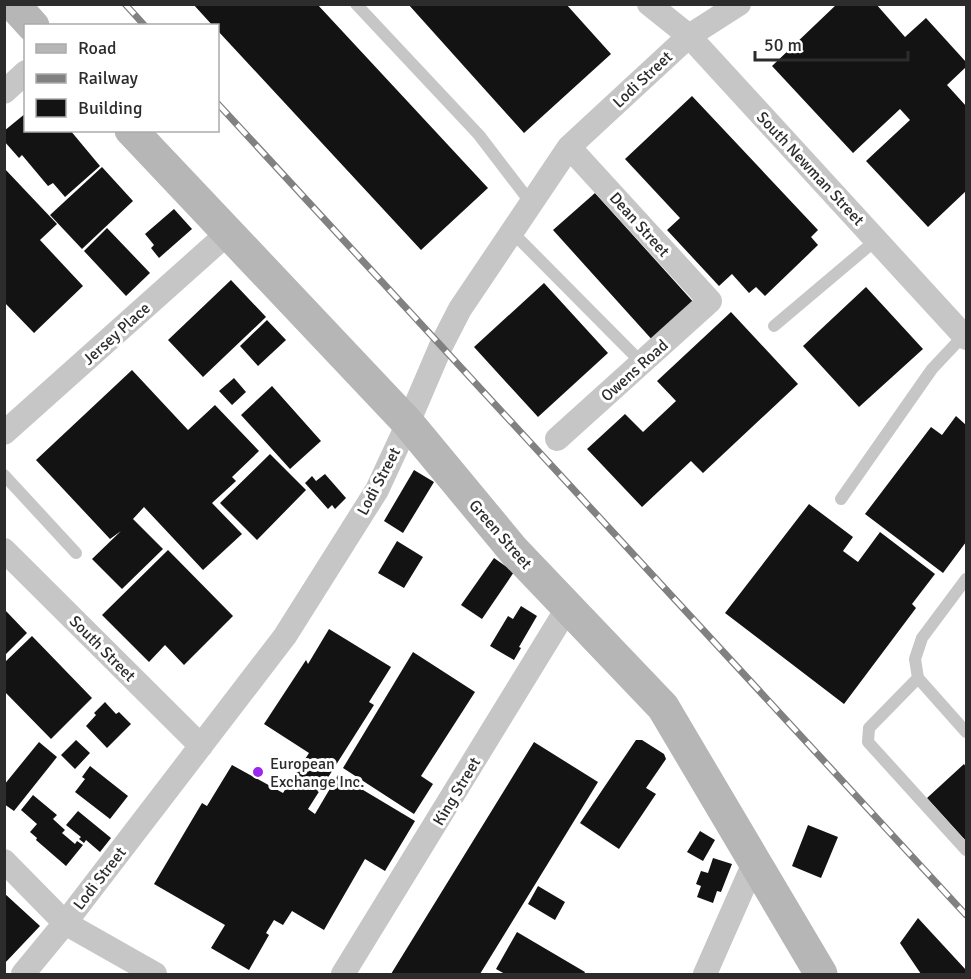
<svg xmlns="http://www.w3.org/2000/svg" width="971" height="979" viewBox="0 0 971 979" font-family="Signika,sans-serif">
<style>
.building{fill:#131313}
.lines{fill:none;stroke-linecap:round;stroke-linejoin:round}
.lane{stroke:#c6c6c6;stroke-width:12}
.street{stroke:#c6c6c6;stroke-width:24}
.secondary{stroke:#b6b6b6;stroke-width:33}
.rail-casing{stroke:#818181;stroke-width:7}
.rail{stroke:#fff;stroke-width:4.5;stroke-dasharray:14;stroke-linecap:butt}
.poi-dot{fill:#9c26eb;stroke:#fff;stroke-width:2}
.labels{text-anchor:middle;stroke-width:6;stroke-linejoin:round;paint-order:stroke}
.street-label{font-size:16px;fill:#2c2c2c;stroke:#fff}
.poi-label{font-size:16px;fill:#2c2c2c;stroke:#fff;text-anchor:start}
</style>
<rect width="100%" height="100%" fill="#fff"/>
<path class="building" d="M 193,4 L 317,4 L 488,188 L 421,250 L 218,31 L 218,26 L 213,26 Z
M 408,4 L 566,4 L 611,54 L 524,133 Z
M 837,4 L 876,4 L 905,37 L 926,18 L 966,62 L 966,67 L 947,85 L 966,106 L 966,191 L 928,227 L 866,161 L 910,120 L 900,109 L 853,153 L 772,66 Z
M 692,96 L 818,230 L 811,237 L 818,245 L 765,296 L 756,287 L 749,293 L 732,274 L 719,286 L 667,230 L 680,218 L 625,159 Z
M 26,113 L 26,130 L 70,130 L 100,166 L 65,197 L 53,183 L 48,186 L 22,155 L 19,158 L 4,141 L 4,131 Z
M 102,167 L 133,201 L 82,249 L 50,215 Z
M 4,168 L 57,224 L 40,240 L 83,286 L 34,333 L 4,302 Z
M 595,193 L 696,305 L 655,343 L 553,230 Z
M 174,209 L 192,229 L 159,258 L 151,248 L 154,245 L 145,234 Z
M 107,228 L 150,273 L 126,296 L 84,251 Z
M 231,280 L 266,317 L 203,377 L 168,340 Z
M 544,283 L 608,353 L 538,417 L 474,347 Z
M 866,287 L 923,349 L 859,407 L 803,346 Z
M 731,312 L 798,384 L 703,473 L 691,461 L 642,507 L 587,449 L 625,414 L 643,432 L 676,401 L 657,381 Z
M 267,320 L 286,340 L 258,366 L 240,346 Z
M 132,370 L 188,430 L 215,405 L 259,451 L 232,477 L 236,481 L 212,503 L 242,534 L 203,570 L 144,507 L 133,519 L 163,549 L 122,589 L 92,559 L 121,531 L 110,539 L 36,460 Z
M 234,378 L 246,392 L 232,405 L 219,391 Z
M 272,386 L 321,441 L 290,469 L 241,415 Z
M 956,416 L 966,425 L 966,542 L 943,573 L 865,514 L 931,427 L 942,435 Z
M 270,454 L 306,490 L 257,540 L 220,503 Z
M 414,470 L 434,482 L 403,533 L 384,521 Z
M 325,474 L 346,498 L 335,509 L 332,505 L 328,509 L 305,483 L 312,476 L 316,481 Z
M 809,504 L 853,537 L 843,551 L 858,562 L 880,532 L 935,574 L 912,604 L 916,608 L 844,704 L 725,613 Z
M 397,541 L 423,557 L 404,588 L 378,573 Z
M 168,550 L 233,616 L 184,665 L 165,645 L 149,662 L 102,615 Z
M 494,558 L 514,572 L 482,619 L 461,605 Z
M 521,606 L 537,616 L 519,647 L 521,648 L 514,660 L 490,646 L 508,616 L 513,619 Z
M 5,610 L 27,633 L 5,655 Z
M 329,629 L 391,667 L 369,702 L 374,705 L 308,809 L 315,814 L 338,775 L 415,821 L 385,871 L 365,859 L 324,930 L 292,911 L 283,925 L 274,920 L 266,933 L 269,935 L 249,970 L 211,948 L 225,925 L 154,884 L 202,803 L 207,806 L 232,765 L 283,793 L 309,753 L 264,724 L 306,660 L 308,664 Z
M 32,636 L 92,698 L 51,739 L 4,691 L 4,663 Z
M 413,652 L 475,692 L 421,776 L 433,784 L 414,814 L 343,768 Z
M 105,702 L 116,714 L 119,712 L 131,724 L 107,748 L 86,726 L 96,715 L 94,713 Z
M 76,740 L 90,753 L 75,769 L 61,755 Z
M 636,740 L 642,740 L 664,754 L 666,759 L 646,788 L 656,794 L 619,849 L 580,823 Z
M 39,742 L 57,757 L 14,811 L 4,804 L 4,785 Z
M 534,742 L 598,782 L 480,974 L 391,974 Z
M 964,764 L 966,767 L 966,841 L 927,798 Z
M 90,766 L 128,796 L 110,819 L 75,792 L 85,779 L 82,777 Z
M 33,795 L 57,815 L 53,819 L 65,830 L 62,833 L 75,844 L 77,841 L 83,845 L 66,866 L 36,840 L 37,838 L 30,832 L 37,824 L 21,810 Z
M 78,811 L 111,838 L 100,852 L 86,840 L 84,843 L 79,839 L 81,837 L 66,825 Z
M 808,825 L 838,837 L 821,878 L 792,866 Z
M 700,831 L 715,840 L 703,861 L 687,852 Z
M 713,858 L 732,864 L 721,892 L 717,891 L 713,903 L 697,897 L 701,886 L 696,884 L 701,871 L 708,873 Z
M 538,886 L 565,902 L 555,920 L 528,904 Z
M 4,893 L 40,926 L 4,964 Z
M 918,918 L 966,970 L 966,974 L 921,974 L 900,943 Z
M 517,932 L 585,972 L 584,974 L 505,974 L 496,969 Z"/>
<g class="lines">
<path class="lane" d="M 356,4 L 479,135 L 531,203
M 512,232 L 642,363
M 774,326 L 876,240
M 4,475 L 76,553
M 841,499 L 932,369 L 964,335
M 966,579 L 922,638 L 915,659 L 918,678 L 966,732
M 918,678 L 869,728 L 868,742 L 966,850"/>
<path class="street" d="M 649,4 L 689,36 L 966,338
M 4,92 L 26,72
M 4,433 L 228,233
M 557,439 L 710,301 L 569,147
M 4,550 L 201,746
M 4,861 L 65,923 L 155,974
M 23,974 L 65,923 L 285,636 L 377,490 L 408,423 L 441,346 L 460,309 L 569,147 L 689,36 L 739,4
M 343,974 L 568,607
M 705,974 L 754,863"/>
<path class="secondary" d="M 13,4 L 33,26
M 131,130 L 408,423 L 514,551 L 663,707 L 821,974"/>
<g class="rail-casing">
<path id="rail" d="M 125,4 L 145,26
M 218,104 L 966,915"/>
</g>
<use href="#rail" class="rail"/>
</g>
<circle class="poi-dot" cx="258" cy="772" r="6"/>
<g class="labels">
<g class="street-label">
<text transform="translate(642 79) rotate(-43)" y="6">Lodi Street</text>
<text transform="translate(811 168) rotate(47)" y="6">South Newman Street</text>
<text transform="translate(640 224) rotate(48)" y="6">Dean Street</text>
<text transform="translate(116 333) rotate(-42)" y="6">Jersey Place</text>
<text transform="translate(634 370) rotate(-42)" y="6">Owens Road</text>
<text transform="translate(378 481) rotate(-62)" y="6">Lodi Street</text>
<text transform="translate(501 534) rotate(49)" y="6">Green Street</text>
<text transform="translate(103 648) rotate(45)" y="6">South Street</text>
<text transform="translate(456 791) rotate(-59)" y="6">King Street</text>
<text transform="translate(99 878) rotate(-52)" y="6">Lodi Street</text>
</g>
<g class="poi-label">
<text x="270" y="769">European<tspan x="270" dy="18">Exchange Inc.</tspan></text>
</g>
</g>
<rect width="971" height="979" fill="none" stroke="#2c2c2c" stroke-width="12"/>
<rect x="24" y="24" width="195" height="108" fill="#ffffff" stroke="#ababab" stroke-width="1.5"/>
<rect x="36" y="44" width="30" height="9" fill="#b6b6b6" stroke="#ababab" stroke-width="1.5"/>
<text x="78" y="54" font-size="18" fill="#2c2c2c">Road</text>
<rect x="36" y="74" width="30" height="9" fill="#818181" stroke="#ababab" stroke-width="1.5"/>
<text x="78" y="84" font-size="18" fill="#2c2c2c">Railway</text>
<rect x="36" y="99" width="30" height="18" fill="#131313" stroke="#ababab" stroke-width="1.5"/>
<text x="78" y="114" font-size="18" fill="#2c2c2c">Building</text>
<path d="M755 51v9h153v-9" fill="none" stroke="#2c2c2c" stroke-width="3"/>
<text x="764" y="51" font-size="18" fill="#2c2c2c" stroke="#ffffff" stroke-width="4.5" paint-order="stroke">50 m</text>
</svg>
